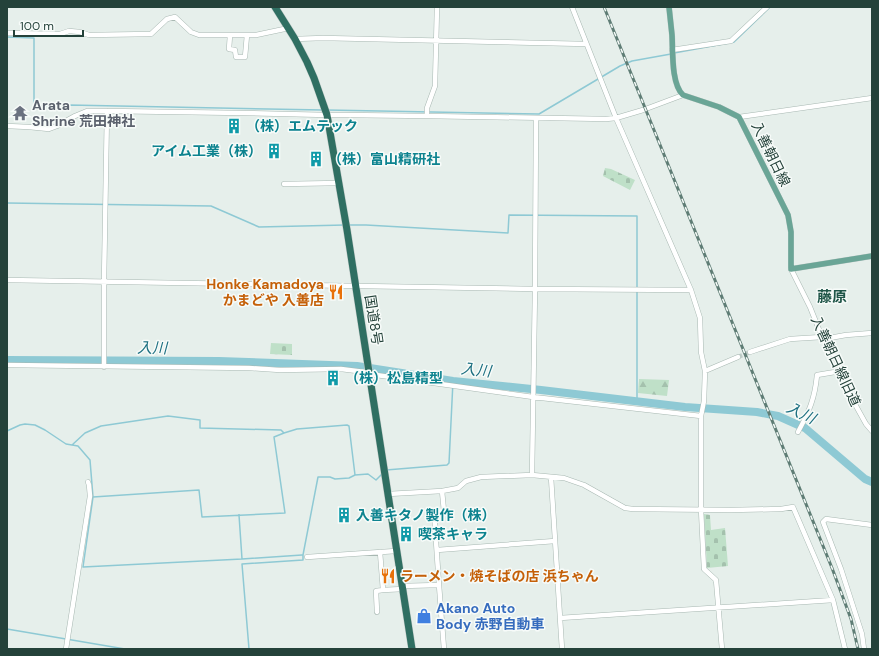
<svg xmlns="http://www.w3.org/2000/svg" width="879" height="656" viewBox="0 0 879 656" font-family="'DM Sans','Noto Sans JP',sans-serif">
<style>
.forest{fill:url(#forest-firs)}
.cemetery{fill:url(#cemetery-stones)}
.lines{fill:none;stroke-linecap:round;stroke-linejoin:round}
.stream{stroke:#8ec9d4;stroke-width:1.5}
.river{stroke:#8ec9d4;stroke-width:8}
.minor-tunnel{stroke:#bfccc8;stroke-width:4.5;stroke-dasharray:4.5 2;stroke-linecap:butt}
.minor-casing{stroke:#a8b8b2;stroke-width:5.5}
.major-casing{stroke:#c2cac8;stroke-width:6}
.highway-casing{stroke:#c2cac8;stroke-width:8}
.minor{stroke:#fff;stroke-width:4.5}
.major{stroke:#6aa596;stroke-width:5.5}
.highway{stroke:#2f6f62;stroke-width:7}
.rail-casing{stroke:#5f7d75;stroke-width:3}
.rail{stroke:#f7fbf9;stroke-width:1.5;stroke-dasharray:4.5;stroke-linecap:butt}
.labels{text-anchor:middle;stroke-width:3;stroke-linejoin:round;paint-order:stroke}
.worship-label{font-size:14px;font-weight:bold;fill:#5b616d;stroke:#f7fbf9;text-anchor:start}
.culture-label{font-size:14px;font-weight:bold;fill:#0d838f;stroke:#f7fbf9;text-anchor:start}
.street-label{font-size:14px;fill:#24423a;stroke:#f7fbf9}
.food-label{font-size:14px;font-weight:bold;fill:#c56008;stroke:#f7fbf9;text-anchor:end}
.shop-label{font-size:14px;font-weight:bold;fill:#366cbe;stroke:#f7fbf9;text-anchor:start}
.neighbourhood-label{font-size:15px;font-weight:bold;fill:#1f5548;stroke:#f7fbf9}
.water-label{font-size:15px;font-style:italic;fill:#1c6f80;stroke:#f7fbf9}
</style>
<defs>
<pattern id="forest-firs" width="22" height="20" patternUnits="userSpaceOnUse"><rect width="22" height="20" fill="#bfe0c8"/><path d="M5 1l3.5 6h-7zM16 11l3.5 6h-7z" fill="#a4c1ad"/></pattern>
<pattern id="cemetery-stones" width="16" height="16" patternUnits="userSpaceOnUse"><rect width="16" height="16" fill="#bfe0c8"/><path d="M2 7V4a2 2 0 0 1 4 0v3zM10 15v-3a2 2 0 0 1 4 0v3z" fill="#a4c1ad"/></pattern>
</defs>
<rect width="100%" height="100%" fill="#e6efeb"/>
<path class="forest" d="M 639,379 L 669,380 L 667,396 L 638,393 Z"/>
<path class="cemetery" d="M 605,168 L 611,169 L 635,180 L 630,190 L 603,176 Z
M 271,343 L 292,344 L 292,355 L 270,354 Z
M 704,514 L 710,515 L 711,530 L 725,528 L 728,566 L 707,568 Z"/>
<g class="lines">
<path class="stream" d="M 7,37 L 34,38 L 34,106 L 69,105 L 323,110
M 674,53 L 734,42 L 770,7
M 327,110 L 539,114 L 620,66 L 632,61 L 671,54
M 7,203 L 211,206 L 259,227 L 345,225
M 348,225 L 366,225 L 508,233 L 509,215 L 637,216 L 637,401
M 7,431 L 20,425 L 25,424 L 35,425 L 45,430 L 66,444 L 78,446 L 90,460 L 93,497 L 83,567 L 242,559
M 72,445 L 85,433 L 101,426 L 168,416 L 200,420 L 200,428 L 281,430 L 284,433 L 297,429 L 347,425 L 349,426 L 355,475
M 386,470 L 447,465 L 449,463 L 453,381
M 93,497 L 199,490 L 202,517 L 285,513 L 274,437 L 284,433
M 239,515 L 242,559 L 302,555
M 7,629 L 125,649
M 249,649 L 242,564 L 303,560 L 303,555 L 318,477 L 330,477 L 335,479 L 349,478 L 355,475 L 368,474 L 376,480 L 382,474"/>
<path class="river" d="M 7,360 L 219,361 L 357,366 L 453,381 L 541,390 L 685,407 L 757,412 L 778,416 L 805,428 L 865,479 L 872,482"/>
<path class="minor-tunnel" d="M 738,357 L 750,352"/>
<g class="minor-casing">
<path id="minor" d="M 572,7 L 616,118 L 691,290 L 700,318 L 701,352 L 705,371 L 704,401 L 701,416 L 701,509 L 704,569 L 716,580 L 722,649
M 7,33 L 60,34 L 69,31 L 80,32 L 89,35 L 151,34 L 167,19 L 175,17 L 191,32 L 199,35 L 256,35 L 289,28
M 230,35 L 229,49 L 235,50 L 236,57 L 245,57 L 247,35
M 295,39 L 323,38 L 586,44
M 672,50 L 731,41 L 767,7
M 427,116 L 427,108 L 435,86 L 437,7
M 739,117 L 872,98
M 7,126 L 29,127 L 49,129 L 57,126 L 75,116 L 87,111 L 107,111 L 242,113 L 327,115 L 345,115 L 427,116 L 606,119 L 616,118 L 643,110 L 683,95
M 284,184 L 339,183
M 791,269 L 810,307 L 822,337 L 838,362 L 846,388 L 866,424 L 872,431
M 7,280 L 535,289 L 691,290
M 824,339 L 846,335 L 872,333
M 750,352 L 790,339 L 822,337
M 7,365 L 249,368 L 280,370 L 341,369 L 365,372 L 369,374 L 533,397 L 701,416
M 104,367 L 104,282 L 107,111
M 705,371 L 738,357
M 798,432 C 809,412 815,398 817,375 L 841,371
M 532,475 L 535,289 L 536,118
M 551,477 L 562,649
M 388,494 L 442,491 L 458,488 L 466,481 L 481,477 L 532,475 L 564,478 L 584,485 L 625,508 L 633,509 L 731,510 L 781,509 L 793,507 L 833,600 L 845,649
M 437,550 L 555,541
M 380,552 L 383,590 L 403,589
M 307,557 L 396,551
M 439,585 L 444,649
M 402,586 L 439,585 L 434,512 L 444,511 L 442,491
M 377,612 L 376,591 L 383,590
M 560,618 L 833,600
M 66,649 L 90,496 L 89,485 L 88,482
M 864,649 L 862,634 L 841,569 L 823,522 L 826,519 L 872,525"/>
</g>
<g class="major-casing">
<path id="major" d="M 669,7 C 670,16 671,26 672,35 C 673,51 671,84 683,95 L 719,107 L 739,117 L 788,215 L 791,232 L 791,269 L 872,256"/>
</g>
<g class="highway-casing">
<path id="highway" d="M 275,7 L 295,39 L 307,62 L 314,78 L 327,115 L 347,230 L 412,649"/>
</g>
<use href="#minor" class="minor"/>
<use href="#major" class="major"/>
<use href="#highway" class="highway"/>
<g class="rail-casing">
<path id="rail" d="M 604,7 L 832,568 L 851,619 L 858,649"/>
</g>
<use href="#rail" class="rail"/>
</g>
<defs>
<g id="temple-bare" transform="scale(1.2)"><path d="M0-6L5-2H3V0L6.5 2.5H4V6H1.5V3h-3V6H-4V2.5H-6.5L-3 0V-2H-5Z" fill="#6b7280" stroke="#f7fbf9" stroke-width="2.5" paint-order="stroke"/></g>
<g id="building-bare" transform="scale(1.2)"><path d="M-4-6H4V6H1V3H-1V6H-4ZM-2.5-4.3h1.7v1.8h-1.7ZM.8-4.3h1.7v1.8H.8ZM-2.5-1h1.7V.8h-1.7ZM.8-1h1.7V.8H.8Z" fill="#0f9aa8" stroke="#f7fbf9" stroke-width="2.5" paint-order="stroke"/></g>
<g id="restaurant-bare" transform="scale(1.2)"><path d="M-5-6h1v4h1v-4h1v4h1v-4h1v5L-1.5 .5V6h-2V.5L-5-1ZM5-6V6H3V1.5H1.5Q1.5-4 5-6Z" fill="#e8710a" stroke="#f7fbf9" stroke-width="2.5" paint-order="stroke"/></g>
<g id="shop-bare" transform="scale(1.2)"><path d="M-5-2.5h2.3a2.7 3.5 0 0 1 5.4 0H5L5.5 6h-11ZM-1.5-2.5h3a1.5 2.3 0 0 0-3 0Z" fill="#3f7fe0" stroke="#f7fbf9" stroke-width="2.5" paint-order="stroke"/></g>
</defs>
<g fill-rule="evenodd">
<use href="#temple-bare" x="20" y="113"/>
<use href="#building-bare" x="234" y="126"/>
<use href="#building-bare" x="274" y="151"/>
<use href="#building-bare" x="316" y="159"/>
<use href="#restaurant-bare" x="336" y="292"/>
<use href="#building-bare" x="333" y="378"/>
<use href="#building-bare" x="344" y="515"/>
<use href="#building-bare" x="406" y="534"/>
<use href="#restaurant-bare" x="388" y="576"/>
<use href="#shop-bare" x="424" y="616"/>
</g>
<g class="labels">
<g class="worship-label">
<text x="32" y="110">Arata<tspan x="32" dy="16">Shrine 荒田神社</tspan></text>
</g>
<g class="culture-label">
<text x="246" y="131">（株）エムテック</text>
<text x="262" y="156" text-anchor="end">アイム工業（株）</text>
<text x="328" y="164">（株）富山精研社</text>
<text x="345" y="383">（株）松島精型</text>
<text x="356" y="520">入善キタノ製作（株）</text>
<text x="418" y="539">喫茶キャラ</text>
</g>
<g class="street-label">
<text transform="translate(771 154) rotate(64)" y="5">入善朝日線</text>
<text transform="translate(374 320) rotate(81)" y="5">国道8号</text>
<text transform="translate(836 361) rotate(65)" y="5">入善朝日線旧道</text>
</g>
<g class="food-label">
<text x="324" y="289">Honke Kamadoya<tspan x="324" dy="16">かまどや 入善店</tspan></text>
<text x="400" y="581" text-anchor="start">ラーメン・焼そばの店 浜ちゃん</text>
</g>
<g class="shop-label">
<text x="436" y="613">Akano Auto<tspan x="436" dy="16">Body 赤野自動車</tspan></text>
</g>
<g class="neighbourhood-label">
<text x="832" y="302">藤原</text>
</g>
<g class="water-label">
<text transform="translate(152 348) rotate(1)" y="5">入川</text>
<text transform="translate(476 370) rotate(6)" y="5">入川</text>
<text transform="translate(801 413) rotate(26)" y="5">入川</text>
</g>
</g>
<rect width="879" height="656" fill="none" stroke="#24423a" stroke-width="16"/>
<path d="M14 30v6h69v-6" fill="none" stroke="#24423a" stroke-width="2"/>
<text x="20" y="30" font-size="12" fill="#24423a" stroke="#f7fbf9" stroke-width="3" paint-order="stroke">100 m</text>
</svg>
